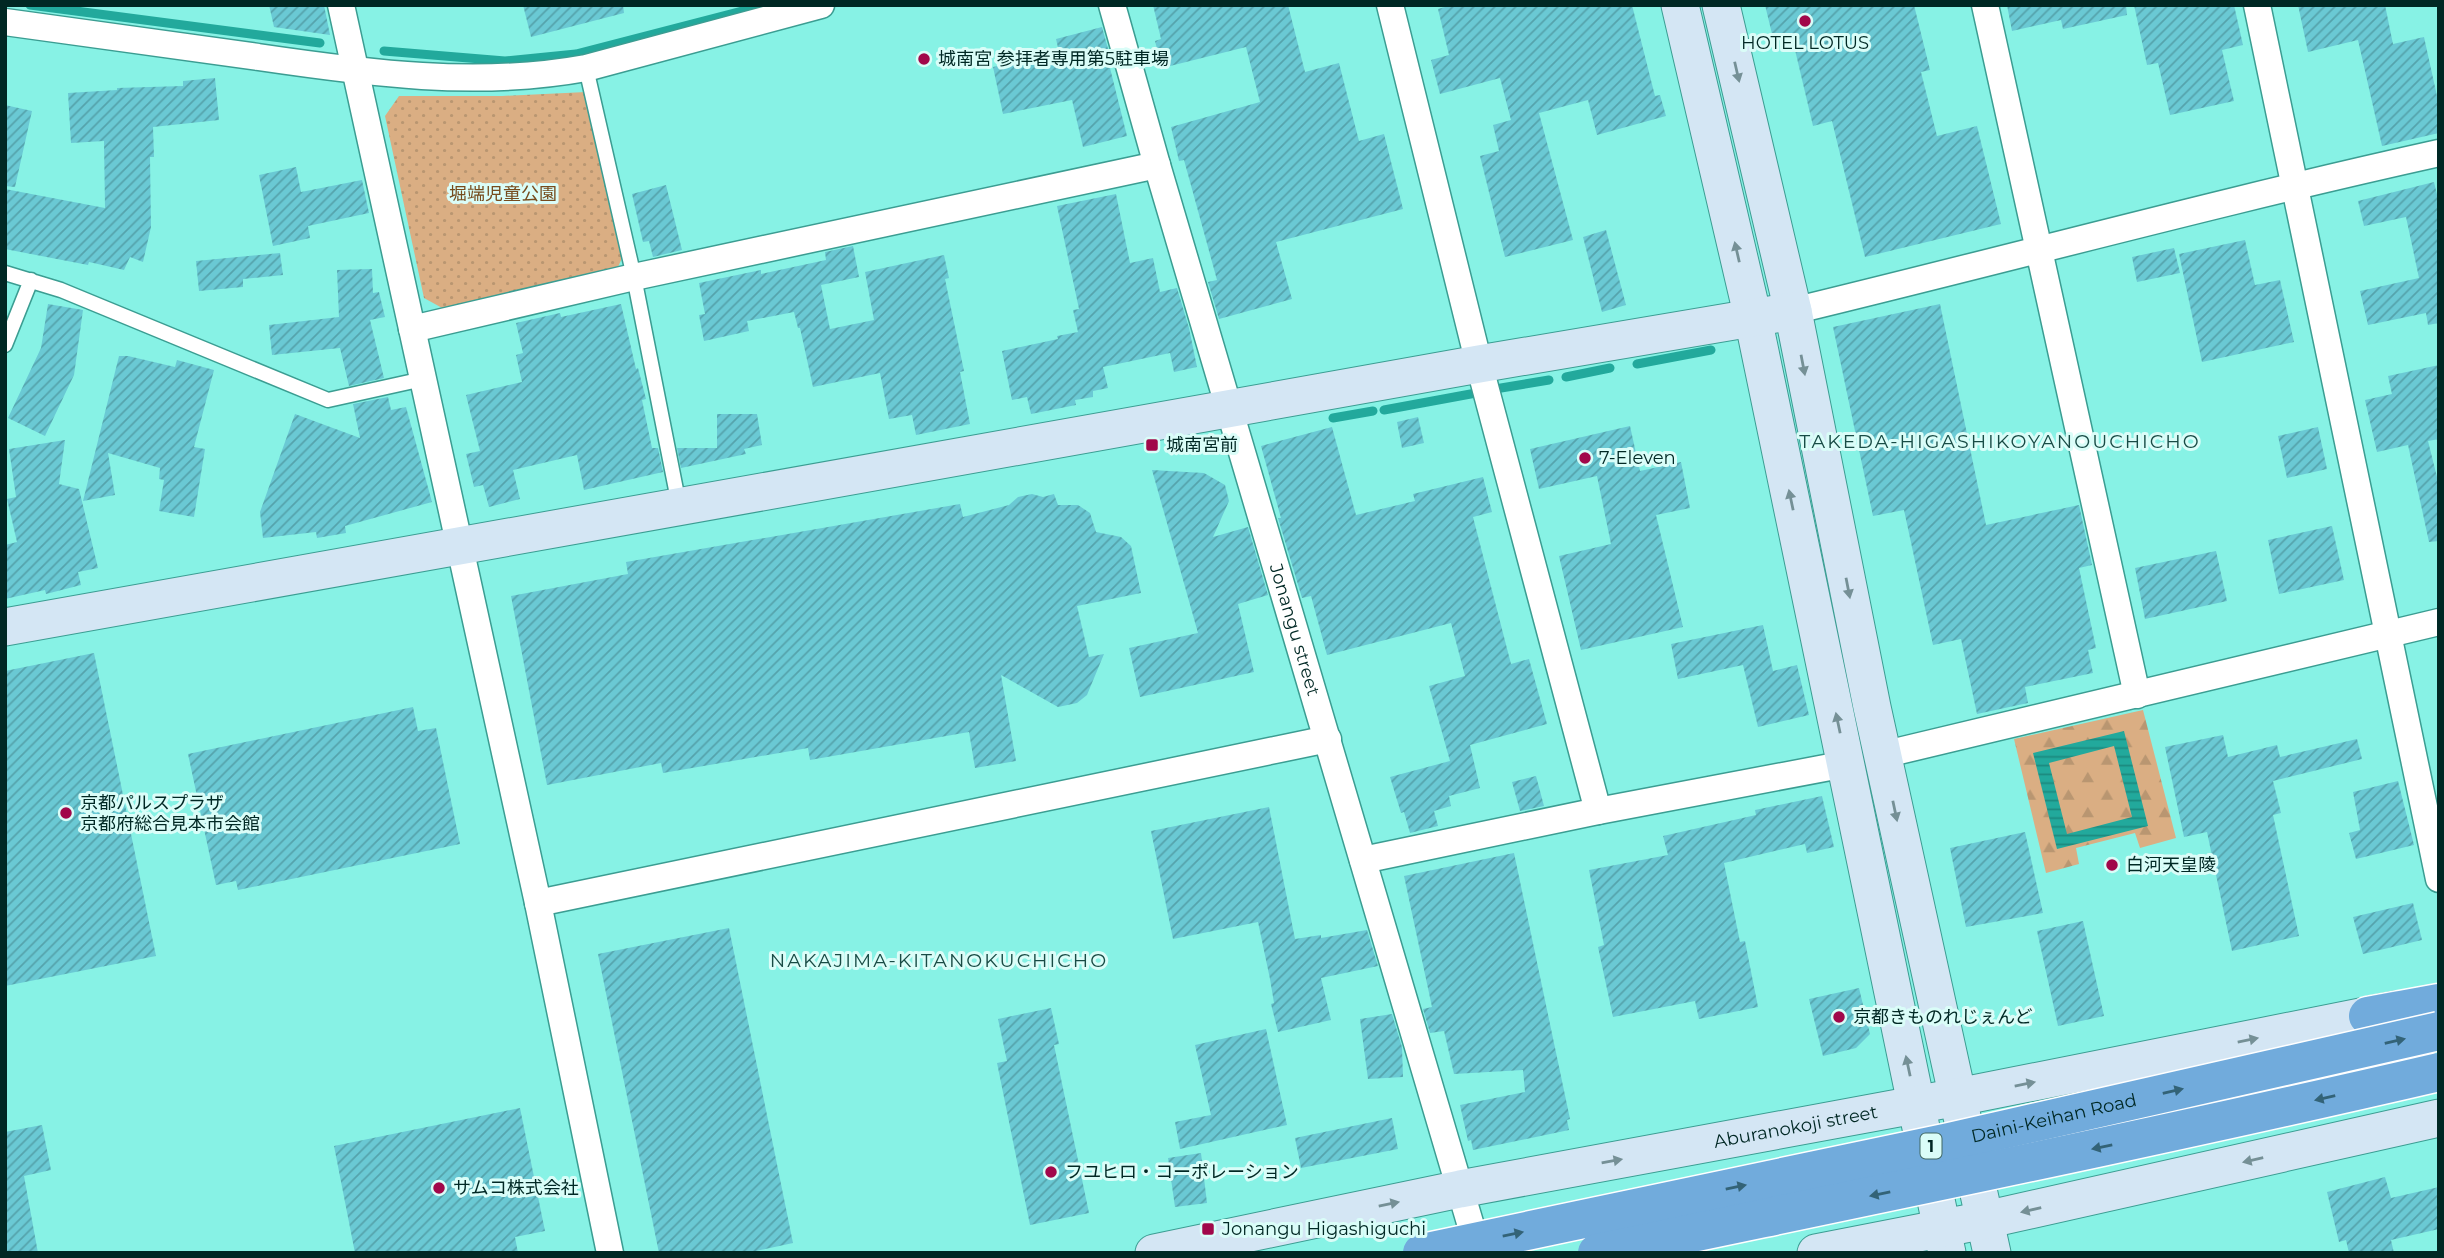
<svg xmlns="http://www.w3.org/2000/svg" width="2444" height="1258" viewBox="0 0 2444 1258" font-family="Montserrat,'Noto Sans JP',sans-serif">
<style>
.built{fill:#87f2e5}
.grass{fill:url(#grass-dots)}
.forest{fill:url(#forest-firs)}
.water{fill:url(#water-rules);fill-rule:evenodd}
.lines{fill:none;stroke-linecap:round;stroke-linejoin:round}
.stream{stroke:#22a99c;stroke-width:9}
.building{fill:url(#building-hatch)}
.lane-casing{stroke:#3b9d92;stroke-width:17}
.street-casing{stroke:#3b9d92;stroke-width:29}
.secondary-casing{stroke:#3b9d92;stroke-width:39}
.highway-casing{stroke:#fff;stroke-width:41}
.lane{stroke:#fff;stroke-width:14}
.street{stroke:#fff;stroke-width:26}
.secondary{stroke:#d4e6f4;stroke-width:37}
.highway{stroke:#71abdc;stroke-width:38}
.highway-bridge-casing{stroke:#fff;stroke-width:41;stroke-linecap:butt}
.highway-bridge{stroke:#71abdc;stroke-width:38}
.oneway{fill:#759096}
.oneway2{fill:#336377}
.poi-dot{fill:#a1074a;stroke:#dafdf8;stroke-width:2.5}
.labels{text-anchor:middle;stroke-width:6;stroke-linejoin:round;paint-order:stroke}
.shield{fill:#dafdf8;stroke:#416864;stroke-width:2}
.shield-label{font-size:16px;font-weight:bold;fill:#002824}
.poi-label{font-size:18px;fill:#002824;stroke:#dafdf8;text-anchor:start}
.park-label{font-size:18px;fill:#764b1d;stroke:#dafdf8}
.street-label{font-size:18px;fill:#002824;stroke:#dafdf8}
.neighbourhood-label{font-size:19px;letter-spacing:2px;fill:#184b45;stroke:#dafdf8}
</style>
<defs>
<pattern id="grass-dots" width="8" height="8" patternUnits="userSpaceOnUse" patternTransform="scale(1.75)"><rect width="8" height="8" fill="#daae83"/><path d="M2 2h.1M6 6h.1" fill="none" stroke="#b99671" stroke-width="1.8" stroke-linecap="round"/></pattern>
<pattern id="forest-firs" width="22" height="20" patternUnits="userSpaceOnUse" patternTransform="scale(1.75)"><rect width="22" height="20" fill="#daae83"/><path d="M5 1l3.5 6h-7zM16 11l3.5 6h-7z" fill="#b99671"/></pattern>
<pattern id="water-rules" width="6" height="5" patternUnits="userSpaceOnUse" patternTransform="scale(1.75)"><rect width="6" height="5" fill="#22a99c"/><path d="M0 2.5h6" fill="none" stroke="#1b8a7f"/></pattern>
<pattern id="building-hatch" width="6" height="6" patternUnits="userSpaceOnUse" patternTransform="scale(1.75)"><rect width="6" height="6" fill="#6ac9d4"/><path d="M-1 1l2-2M0 6l6-6M5 7l2-2" fill="none" stroke="#55a3ac"/></pattern>
</defs>
<rect width="100%" height="100%" fill="#9efcef"/>
<path class="built" d="M 5,5 L 2439,5 L 2439,1253 L 5,1253 Z"/>
<path class="grass" d="M 586,92 L 622,258 L 618,267 L 444,309 L 424,298 L 385,116 L 399,96 L 502,96 Z"/>
<path class="forest" d="M 2143,710 L 2176,838 L 2140,848 L 2135,833 L 2076,848 L 2079,864 L 2046,873 L 2014,739 Z"/>
<path class="water" d="M 2124,731 L 2148,826 L 2057,849 L 2033,753 ZM 2114,746 L 2132,817 L 2067,834 L 2049,763 Z"/>
<g class="lines">
<path class="stream" d="M 30,5 L 320,43
M 384,51 L 505,61 L 576,54 L 766,5
M 1637,364 L 1711,350
M 1566,377 L 1610,368
M 1501,388 L 1549,380
M 1384,410 L 1476,393
M 1333,418 L 1373,411"/>
</g>
<path class="building" d="M 269,5 L 324,5 L 330,35 L 274,27 Z
M 523,5 L 623,5 L 624,13 L 531,37 Z
M 1153,5 L 1288,5 L 1305,72 L 1339,63 L 1359,141 L 1384,134 L 1403,209 L 1276,242 L 1292,299 L 1219,319 L 1208,282 L 1217,280 L 1184,160 L 1179,161 L 1171,127 L 1260,102 L 1246,47 L 1162,68 L 1155,41 L 1161,39 Z
M 1452,5 L 1632,5 L 1655,96 L 1660,95 L 1666,116 L 1597,135 L 1588,100 L 1539,113 L 1573,240 L 1505,257 L 1480,156 L 1499,151 L 1493,125 L 1511,120 L 1500,78 L 1440,94 L 1431,60 L 1449,55 L 1438,9 Z
M 1765,5 L 1914,5 L 1930,70 L 1921,72 L 1937,136 L 1977,126 L 2001,224 L 1865,257 L 1832,121 L 1813,126 L 1791,33 L 1773,38 Z
M 2007,5 L 2126,5 L 2127,15 L 2063,29 L 2061,20 L 2012,31 Z
M 2134,5 L 2234,5 L 2243,45 L 2222,50 L 2234,101 L 2170,115 L 2158,63 L 2147,65 Z
M 2298,5 L 2385,5 L 2393,44 L 2424,37 L 2439,105 L 2439,133 L 2382,146 L 2358,40 L 2308,52 Z
M 1102,27 L 1112,63 L 1109,64 L 1127,136 L 1083,147 L 1072,100 L 1003,114 L 993,67 L 1059,52 L 1056,39 Z
M 215,78 L 219,120 L 153,127 L 154,157 L 150,157 L 151,227 L 143,262 L 130,257 L 124,270 L 89,262 L 88,265 L 5,249 L 5,189 L 105,208 L 104,141 L 71,143 L 68,93 L 117,90 L 117,88 L 183,86 L 183,81 Z
M 5,105 L 32,111 L 15,187 L 5,186 Z
M 296,167 L 301,192 L 362,180 L 369,213 L 308,226 L 310,238 L 273,246 L 259,175 Z
M 2434,182 L 2439,203 L 2439,323 L 2428,325 L 2426,313 L 2368,325 L 2360,291 L 2419,278 L 2406,217 L 2364,226 L 2358,201 Z
M 666,185 L 682,250 L 653,257 L 649,241 L 643,242 L 632,194 Z
M 1116,194 L 1130,263 L 1153,258 L 1160,292 L 1177,288 L 1189,328 L 1197,367 L 1174,372 L 1170,353 L 1103,367 L 1108,388 L 1093,391 L 1093,397 L 1075,400 L 1076,405 L 1031,414 L 1027,397 L 1012,400 L 1002,351 L 1058,339 L 1057,336 L 1078,332 L 1073,310 L 1079,309 L 1057,206 Z
M 1606,230 L 1626,305 L 1602,312 L 1583,237 Z
M 2245,240 L 2255,285 L 2280,280 L 2294,342 L 2202,362 L 2179,254 Z
M 853,246 L 859,277 L 821,285 L 830,329 L 874,320 L 865,272 L 944,255 L 949,278 L 945,279 L 964,371 L 960,372 L 970,424 L 916,435 L 912,415 L 889,419 L 880,373 L 813,387 L 800,328 L 798,328 L 794,312 L 747,321 L 749,331 L 704,341 L 699,315 L 705,314 L 699,283 L 761,270 L 761,274 L 826,260 L 825,252 Z
M 2174,248 L 2180,273 L 2137,282 L 2132,257 Z
M 280,253 L 283,275 L 243,279 L 243,287 L 199,291 L 196,261 Z
M 372,269 L 373,293 L 379,292 L 385,317 L 370,320 L 384,378 L 349,386 L 340,348 L 272,355 L 269,325 L 339,317 L 337,270 Z
M 48,304 L 83,310 L 74,375 L 45,436 L 8,418 L 41,348 Z
M 621,304 L 636,369 L 638,368 L 646,399 L 642,400 L 652,448 L 658,448 L 663,472 L 584,490 L 577,455 L 513,470 L 520,499 L 489,507 L 483,485 L 474,487 L 466,454 L 480,451 L 466,395 L 522,382 L 516,355 L 523,353 L 516,323 L 560,313 L 561,317 Z
M 1940,304 L 1986,525 L 2079,505 L 2092,565 L 2079,568 L 2096,648 L 2088,650 L 2093,673 L 2025,687 L 2028,703 L 1977,714 L 1961,639 L 1933,645 L 1904,510 L 1873,516 L 1833,327 Z
M 119,356 L 128,356 L 175,367 L 177,360 L 214,370 L 194,447 L 205,449 L 194,517 L 159,511 L 164,480 L 159,479 L 160,468 L 108,453 L 115,495 L 83,501 Z
M 2439,365 L 2439,439 L 2428,441 L 2439,485 L 2439,541 L 2429,542 L 2408,445 L 2377,452 L 2365,400 L 2392,394 L 2388,376 Z
M 388,397 L 391,410 L 406,407 L 432,502 L 345,526 L 346,533 L 317,538 L 316,532 L 263,538 L 260,512 L 295,414 L 360,438 L 353,404 Z
M 717,414 L 757,414 L 762,445 L 744,449 L 746,454 L 681,468 L 677,448 L 717,448 Z
M 1418,417 L 1424,443 L 1402,448 L 1397,422 Z
M 1630,426 L 1640,471 L 1681,462 L 1690,508 L 1656,515 L 1683,627 L 1581,650 L 1559,556 L 1611,544 L 1597,476 L 1539,489 L 1530,449 Z
M 1332,427 L 1356,515 L 1415,501 L 1413,494 L 1483,477 L 1492,512 L 1473,517 L 1511,664 L 1529,659 L 1547,724 L 1470,745 L 1480,788 L 1449,796 L 1451,806 L 1434,811 L 1438,826 L 1410,833 L 1404,812 L 1401,813 L 1390,777 L 1450,761 L 1429,686 L 1465,676 L 1451,623 L 1327,655 L 1311,596 L 1302,598 L 1278,518 L 1281,518 L 1261,446 Z
M 2318,427 L 2327,469 L 2287,478 L 2278,436 Z
M 65,440 L 59,484 L 79,489 L 98,568 L 78,572 L 81,585 L 46,594 L 45,590 L 5,599 L 5,545 L 17,542 L 7,499 L 16,497 L 9,449 Z
M 1152,470 L 1204,473 L 1225,485 L 1229,501 L 1213,537 L 1248,527 L 1268,595 L 1238,604 L 1254,672 L 1140,697 L 1129,648 L 1198,633 Z
M 1032,494 L 1043,497 L 1054,494 L 1058,505 L 1078,505 L 1090,513 L 1096,532 L 1121,537 L 1131,546 L 1141,593 L 1077,606 L 1089,657 L 1104,654 L 1087,695 L 1077,703 L 1058,707 L 1001,675 L 1016,761 L 975,768 L 969,732 L 810,760 L 808,748 L 663,773 L 661,763 L 547,785 L 511,596 L 628,574 L 626,562 L 960,504 L 963,517 L 1009,505 L 1018,497 Z
M 2332,526 L 2344,580 L 2279,594 L 2268,540 Z
M 2216,551 L 2227,601 L 2145,619 L 2135,568 Z
M 1763,625 L 1773,671 L 1797,665 L 1809,715 L 1758,727 L 1743,665 L 1678,679 L 1671,644 Z
M 94,653 L 156,956 L 5,986 L 5,671 Z
M 413,707 L 418,731 L 436,728 L 460,844 L 238,890 L 236,881 L 216,885 L 188,754 Z
M 2223,735 L 2228,757 L 2277,745 L 2280,757 L 2357,739 L 2362,759 L 2273,781 L 2281,813 L 2273,815 L 2299,936 L 2232,951 L 2207,832 L 2184,837 L 2165,747 Z
M 1536,776 L 1544,806 L 1520,811 L 1512,782 Z
M 2398,781 L 2414,845 L 2356,859 L 2349,833 L 2360,830 L 2353,792 Z
M 1822,796 L 1834,847 L 1807,853 L 1805,844 L 1724,863 L 1740,942 L 1745,941 L 1758,1007 L 1699,1019 L 1695,1001 L 1613,1017 L 1598,947 L 1604,945 L 1589,870 L 1668,855 L 1663,836 L 1756,815 L 1755,810 Z
M 1269,807 L 1295,939 L 1321,935 L 1321,938 L 1367,930 L 1378,966 L 1321,978 L 1331,1020 L 1278,1032 L 1271,1004 L 1274,1003 L 1270,979 L 1258,922 L 1173,939 L 1151,831 Z
M 2025,832 L 2043,913 L 1966,927 L 1950,848 Z
M 1514,853 L 1570,1119 L 1567,1120 L 1569,1130 L 1473,1150 L 1471,1140 L 1468,1141 L 1460,1105 L 1525,1092 L 1523,1070 L 1454,1074 L 1444,1031 L 1430,1033 L 1423,1009 L 1432,1007 L 1404,876 Z
M 2413,903 L 2422,940 L 2363,954 L 2353,917 Z
M 2083,921 L 2104,1016 L 2058,1026 L 2037,931 Z
M 729,928 L 793,1243 L 747,1253 L 659,1253 L 598,954 Z
M 1859,988 L 1870,1034 L 1856,1048 L 1823,1056 L 1809,999 Z
M 1051,1008 L 1059,1044 L 1054,1045 L 1089,1213 L 1030,1225 L 997,1063 L 1007,1061 L 998,1019 Z
M 1392,1014 L 1402,1047 L 1403,1077 L 1368,1079 L 1360,1019 Z
M 1266,1029 L 1287,1125 L 1180,1149 L 1175,1122 L 1211,1115 L 1195,1045 Z
M 520,1108 L 545,1231 L 515,1237 L 518,1253 L 355,1253 L 334,1146 Z
M 1392,1118 L 1398,1149 L 1301,1168 L 1295,1138 Z
M 42,1125 L 51,1170 L 24,1176 L 38,1253 L 5,1253 L 5,1132 Z
M 1201,1153 L 1207,1203 L 1175,1207 L 1168,1158 Z
M 2385,1177 L 2391,1198 L 2439,1187 L 2439,1229 L 2391,1240 L 2394,1253 L 2349,1253 L 2346,1240 L 2339,1242 L 2327,1192 Z"/>
<g class="lines">
<g class="lane-casing">
<path id="lane" d="M 586,68 L 634,277 L 679,505
M 5,273 L 61,290 L 328,400 L 423,379
M 5,345 L 31,280"/>
</g>
<g class="street-casing">
<g id="street">
<path d="M 341,5 L 538,903 L 610,1253"/>
<path id="s1" d="M 1112,5 L 1157,165 L 1479,1253"/>
<path d="M 1390,5 L 1479,364 L 1598,811"/>
<path d="M 1985,5 L 2137,695"/>
<path d="M 2257,5 L 2439,879"/>
<path d="M 5,22 C 90,33 174,45 258,57 C 367,73 477,88 586,68 L 821,5"/>
<path d="M 1793,311 C 2008,259 2222,201 2439,153"/>
<path d="M 412,329 L 634,277 L 1157,165"/>
<path d="M 1882,755 L 2439,622"/>
<path d="M 1363,860 L 1598,811 L 1846,764"/>
<path d="M 538,903 L 1328,739"/>
</g>
</g>
<g class="secondary-casing">
<g id="secondary">
<path d="M 1680,5 L 1753,318 L 1947,1253"/>
<path d="M 1721,5 L 1793,311 L 1872,707 L 1992,1253"/>
<path d="M 5,627 L 1479,364 L 1793,311"/>
<path id="s2" d="M 1154,1253 L 1460,1189 L 1958,1097 L 2396,1010"/>
<path d="M 1816,1253 L 1985,1220 L 2439,1118"/>
</g>
</g>
<g class="highway-casing">
<path id="highway" d="M 2368,1016 L 2439,1003"/>
</g>
<use href="#lane" class="lane"/>
<use href="#street" class="street"/>
<use href="#secondary" class="secondary"/>
<use href="#highway" class="highway"/>
<g class="highway-bridge-casing">
<g id="highway-bridge">
<path id="s3" d="M 1422,1253 L 1949,1142 L 2439,1031"/>
<path d="M 1597,1253 C 1878,1194 2159,1137 2439,1072"/>
</g>
</g>
<use href="#highway-bridge" class="highway-bridge"/>
</g>
<defs><path id="oneway-solid" d="M-6-.8H1V-3.2L6.5 0L1 3.2V.8H-6Z" transform="scale(1.75)"/></defs>
<g class="oneway">
<use href="#oneway-solid" transform="translate(1737 72) rotate(77)"/>
<use href="#oneway-solid" transform="translate(1737 252) rotate(-103)"/>
<use href="#oneway-solid" transform="translate(1803 365) rotate(79)"/>
<use href="#oneway-solid" transform="translate(1791 500) rotate(-102)"/>
<use href="#oneway-solid" transform="translate(1848 588) rotate(79)"/>
<use href="#oneway-solid" transform="translate(1838 723) rotate(-102)"/>
<use href="#oneway-solid" transform="translate(1895 811) rotate(78)"/>
<use href="#oneway-solid" transform="translate(2248 1040) rotate(-11)"/>
<use href="#oneway-solid" transform="translate(1908 1066) rotate(-102)"/>
<use href="#oneway-solid" transform="translate(2025 1084) rotate(-11)"/>
<use href="#oneway-solid" transform="translate(2253 1160) rotate(167)"/>
<use href="#oneway-solid" transform="translate(1612 1161) rotate(-10)"/>
<use href="#oneway-solid" transform="translate(1389 1204) rotate(-12)"/>
<use href="#oneway-solid" transform="translate(2031 1210) rotate(167)"/>
</g>
<g class="oneway2">
<use href="#oneway-solid" transform="translate(2395 1041) rotate(-13)"/>
<use href="#oneway-solid" transform="translate(2173 1091) rotate(-13)"/>
<use href="#oneway-solid" transform="translate(2325 1098) rotate(167)"/>
<use href="#oneway-solid" transform="translate(2102 1147) rotate(168)"/>
<use href="#oneway-solid" transform="translate(1736 1187) rotate(-12)"/>
<use href="#oneway-solid" transform="translate(1880 1194) rotate(168)"/>
<use href="#oneway-solid" transform="translate(1513 1234) rotate(-11)"/>
</g>
<g class="poi-dot">
<circle cx="1805" cy="21" r="7"/>
<circle cx="924" cy="59" r="7"/>
<rect x="1145" y="438" width="14" height="14" rx="3.5"/>
<circle cx="1585" cy="458" r="7"/>
<circle cx="66" cy="813" r="7"/>
<circle cx="2112" cy="865" r="7"/>
<circle cx="1839" cy="1017" r="7"/>
<circle cx="1051" cy="1172" r="7"/>
<circle cx="439" cy="1188" r="7"/>
<rect x="1201" y="1222" width="14" height="14" rx="3.5"/>
</g>
<g class="labels">
<rect class="shield" x="1920.5" y="1133.5" width="21" height="25" rx="5"/>
<g class="shield-label">
<text x="1931" y="1152">1</text>
</g>
<g class="poi-label">
<text x="1805" y="49" text-anchor="middle">HOTEL LOTUS</text>
<text x="938" y="65">城南宮 参拝者専用第5駐車場</text>
<text x="1166" y="451">城南宮前</text>
<text x="1599" y="464">7-Eleven</text>
<text x="80" y="809">京都パルスプラザ<tspan x="80" dy="21">京都府総合見本市会館</tspan></text>
<text x="2126" y="871">白河天皇陵</text>
<text x="1853" y="1023">京都きものれじぇんど</text>
<text x="1065" y="1178">フユヒロ・コーポレーション</text>
<text x="453" y="1194">サムコ株式会社</text>
<text x="1222" y="1235">Jonangu Higashiguchi</text>
</g>
<g class="park-label">
<text x="503" y="200">堀端児童公園</text>
</g>
<g class="street-label">
<text dy="6" stroke="none"><textPath href="#s1" startOffset="651">Jonangu street</textPath></text>
<text dy="6" stroke="none"><textPath href="#s3" startOffset="646">Daini-Keihan Road</textPath></text>
<text dy="6" stroke="none"><textPath href="#s2" startOffset="654">Aburanokoji street</textPath></text>
</g>
<g class="neighbourhood-label">
<text x="2000" y="448">TAKEDA-HIGASHIKOYANOUCHICHO</text>
<text x="939" y="967">NAKAJIMA-KITANOKUCHICHO</text>
</g>
</g>
<rect width="2444" height="1258" fill="none" stroke="#002824" stroke-width="14"/>
</svg>
